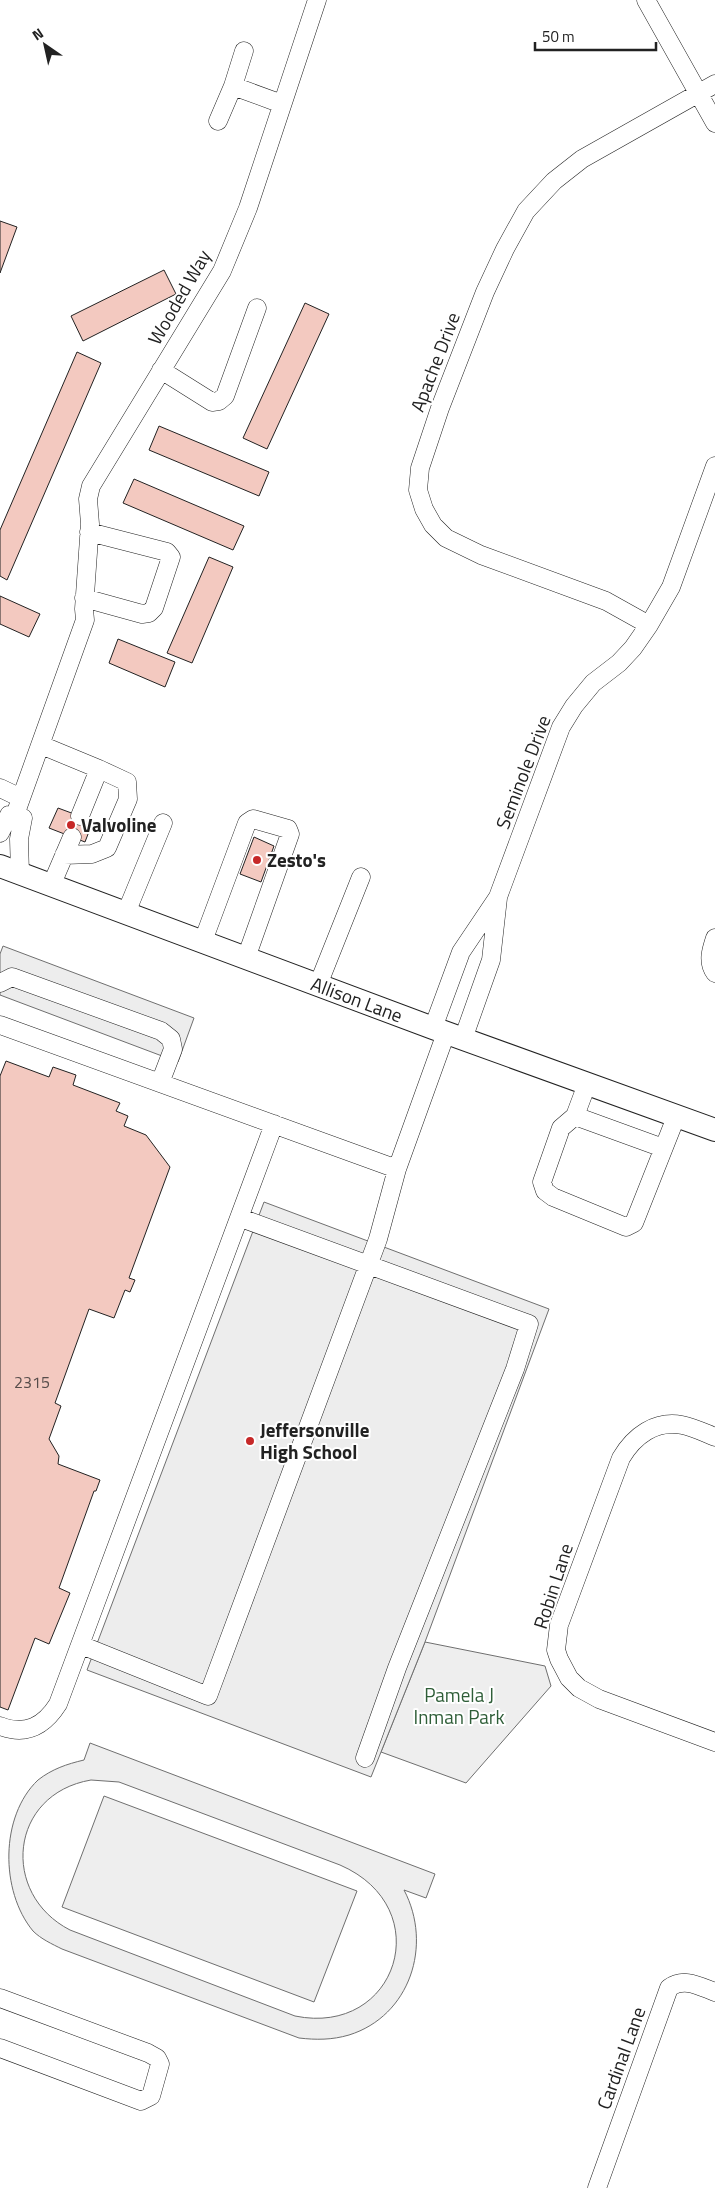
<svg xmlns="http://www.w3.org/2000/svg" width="715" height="2188" viewBox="0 0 715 2188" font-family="'Titillium Web',sans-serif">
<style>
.green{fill:#eee;stroke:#6f6f6f;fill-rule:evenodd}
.parking{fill:#ededed;stroke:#6f6f6f}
.building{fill:#f3c9c0;stroke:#222}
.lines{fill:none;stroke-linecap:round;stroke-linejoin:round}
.minor-casing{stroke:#222;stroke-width:19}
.major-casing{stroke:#222;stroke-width:24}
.minor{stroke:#fff;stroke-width:18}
.major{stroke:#fff;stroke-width:22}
.poi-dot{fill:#c62828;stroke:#fff;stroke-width:2}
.labels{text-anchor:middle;stroke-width:4;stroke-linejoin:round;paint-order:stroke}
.number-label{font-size:16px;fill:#564c4a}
.street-label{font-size:19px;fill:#222;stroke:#fff}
.poi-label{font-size:19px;font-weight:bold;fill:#222;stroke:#fff;text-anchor:start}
.park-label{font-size:19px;fill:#2f5e38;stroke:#fff}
</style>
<rect width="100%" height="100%" fill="#fff"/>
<path class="green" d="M 425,1642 L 545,1666 L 551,1686 L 466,1783 L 381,1752 Z
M 90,1743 L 435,1874 L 426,1898 L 404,1890 C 433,1945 410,2016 349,2035 C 332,2040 316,2040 299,2038 L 62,1949 C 52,1944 41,1939 33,1931 C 0,1891 0,1816 38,1780 C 52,1769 67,1764 84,1760 ZM 91,1780 L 119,1782 L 340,1865 C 439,1908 397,2037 295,2016 L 70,1930 C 0,1894 9,1794 91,1780 Z
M 104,1796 L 357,1891 L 314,2002 L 62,1907 Z"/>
<path class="parking" d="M 3,946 L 194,1018 L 178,1062 L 0,995 L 0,954 Z
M 264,1202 L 549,1309 L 425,1642 L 371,1777 L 87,1670 Z"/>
<path class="building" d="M 0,221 L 17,227 L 0,273 Z
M 164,270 L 176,294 L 83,341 L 71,316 Z
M 305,303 L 329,314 L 267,449 L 243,438 Z
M 77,352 L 101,363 L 7,580 L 0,576 L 0,530 Z
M 159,426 L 269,472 L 259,496 L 149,450 Z
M 134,479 L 244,526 L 233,550 L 123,503 Z
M 209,557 L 233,567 L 192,663 L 167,653 Z
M 0,596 L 40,614 L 29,637 L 0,624 Z
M 118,639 L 175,662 L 165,687 L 109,663 Z
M 58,808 L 93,821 L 85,842 L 49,828 Z
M 254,837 L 274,846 L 261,882 L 240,874 Z
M 6,1061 L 49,1077 L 53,1067 L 76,1075 L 73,1085 L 120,1103 L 116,1111 L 128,1116 L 124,1126 L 146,1135 L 170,1167 L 129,1278 L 135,1280 L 130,1292 L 125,1290 L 114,1318 L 89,1309 L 55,1403 L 61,1406 L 49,1439 L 59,1456 L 58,1464 L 100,1480 L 96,1491 L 94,1491 L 59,1588 L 70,1593 L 49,1644 L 35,1638 L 8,1710 L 0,1707 L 0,1076 Z"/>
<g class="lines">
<g class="minor-casing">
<path id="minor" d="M 646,0 L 715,123
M 233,86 L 244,51
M 218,121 L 233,86 L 282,104
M 161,370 L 212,402 L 219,401 L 225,396 L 257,308
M 84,598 L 142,614 L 149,613 L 154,608 L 171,557 L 167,552 L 89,532
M 649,625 L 606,601 L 481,555 L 446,538 L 433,525 L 424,509 L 418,490 L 420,468 L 440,408 L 485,292 L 505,249 L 526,211 L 554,181 L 582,159 L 715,84
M 41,745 L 99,769 L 80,816
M 0,788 L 21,798
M 15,815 L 85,620 L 84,609 L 90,524 L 88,499 L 91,486 L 222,271 L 248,208 L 317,0
M 0,833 L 9,815 L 15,815 L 23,818 L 19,839 L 20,874
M 64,855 L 92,854 L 107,848 L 128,799 L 127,782 L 99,769
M 51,886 L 72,837
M 126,913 L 163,823
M 715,938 C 711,950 707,962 715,973
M 203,941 L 247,823 L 253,819 L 288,829 L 290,834 L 246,958
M 0,983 L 12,977 L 161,1031 L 171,1039 L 173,1049 L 160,1083
M 318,985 L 361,877
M 0,1025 L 397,1169
M 433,1028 L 461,952 L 498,897 L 561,727 L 574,706 L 593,683 L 619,663 L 633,648 L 649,625 L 671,587 L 715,466
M 463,1039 L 491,960 L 498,898
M 587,1084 L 575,1116 L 561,1128 L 542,1182 L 545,1191 L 553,1197 L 626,1227 L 634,1223 L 676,1117
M 575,1116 L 663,1148
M 241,1218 L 529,1324 L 515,1369 L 397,1668 L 365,1758
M 715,1437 C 705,1433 693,1427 682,1425 C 655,1420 634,1436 621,1458 L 559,1625 L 556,1650 L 559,1659 L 569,1678 L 579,1688 L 599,1699 L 715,1742
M 81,1645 L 208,1696 L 378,1239 L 397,1169 L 446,1033
M 0,1726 C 26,1736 44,1726 58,1704 L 274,1124
M 0,1998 L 148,2053 L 157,2058 L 160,2064 L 151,2096 L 141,2101 L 0,2048
M 597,2188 L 669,1988 C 684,1977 699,1986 715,1992"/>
</g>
<g class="major-casing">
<g id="major">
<path id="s1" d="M 0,866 L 433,1028 L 715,1130"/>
</g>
</g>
<use href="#minor" class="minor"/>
<use href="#major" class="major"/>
</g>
<g class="poi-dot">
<circle cx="71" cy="825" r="5"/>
<circle cx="257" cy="860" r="5"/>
<circle cx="250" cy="1441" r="5"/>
</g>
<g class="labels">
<g class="number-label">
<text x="32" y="1388">2315</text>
</g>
<g class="street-label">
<text transform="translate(179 297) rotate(-60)" y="7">Wooded Way</text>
<text transform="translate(435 362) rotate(-69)" y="7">Apache Drive</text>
<text transform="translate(523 772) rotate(-69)" y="7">Seminole Drive</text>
<text dy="7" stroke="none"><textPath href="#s1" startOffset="381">Allison Lane</textPath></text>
<text transform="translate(553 1586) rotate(-72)" y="7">Robin Lane</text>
<text transform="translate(621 2058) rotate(-70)" y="7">Cardinal Lane</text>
</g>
<g class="poi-label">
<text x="81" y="832">Valvoline</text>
<text x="267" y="867">Zesto's</text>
<text x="260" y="1437">Jeffersonville<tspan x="260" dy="22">High School</tspan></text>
</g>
<g class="park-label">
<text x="459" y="1702">Pamela J<tspan x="459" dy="22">Inman Park</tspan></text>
</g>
</g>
<g transform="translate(45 45) rotate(326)" stroke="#ffffff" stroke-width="4" paint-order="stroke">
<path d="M0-4L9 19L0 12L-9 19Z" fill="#222222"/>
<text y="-8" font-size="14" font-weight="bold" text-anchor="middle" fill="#222222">N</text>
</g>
<path d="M535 42v8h121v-8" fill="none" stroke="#222222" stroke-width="2.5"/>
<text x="542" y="42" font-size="15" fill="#222222" stroke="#ffffff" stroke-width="4" paint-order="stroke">50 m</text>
</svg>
